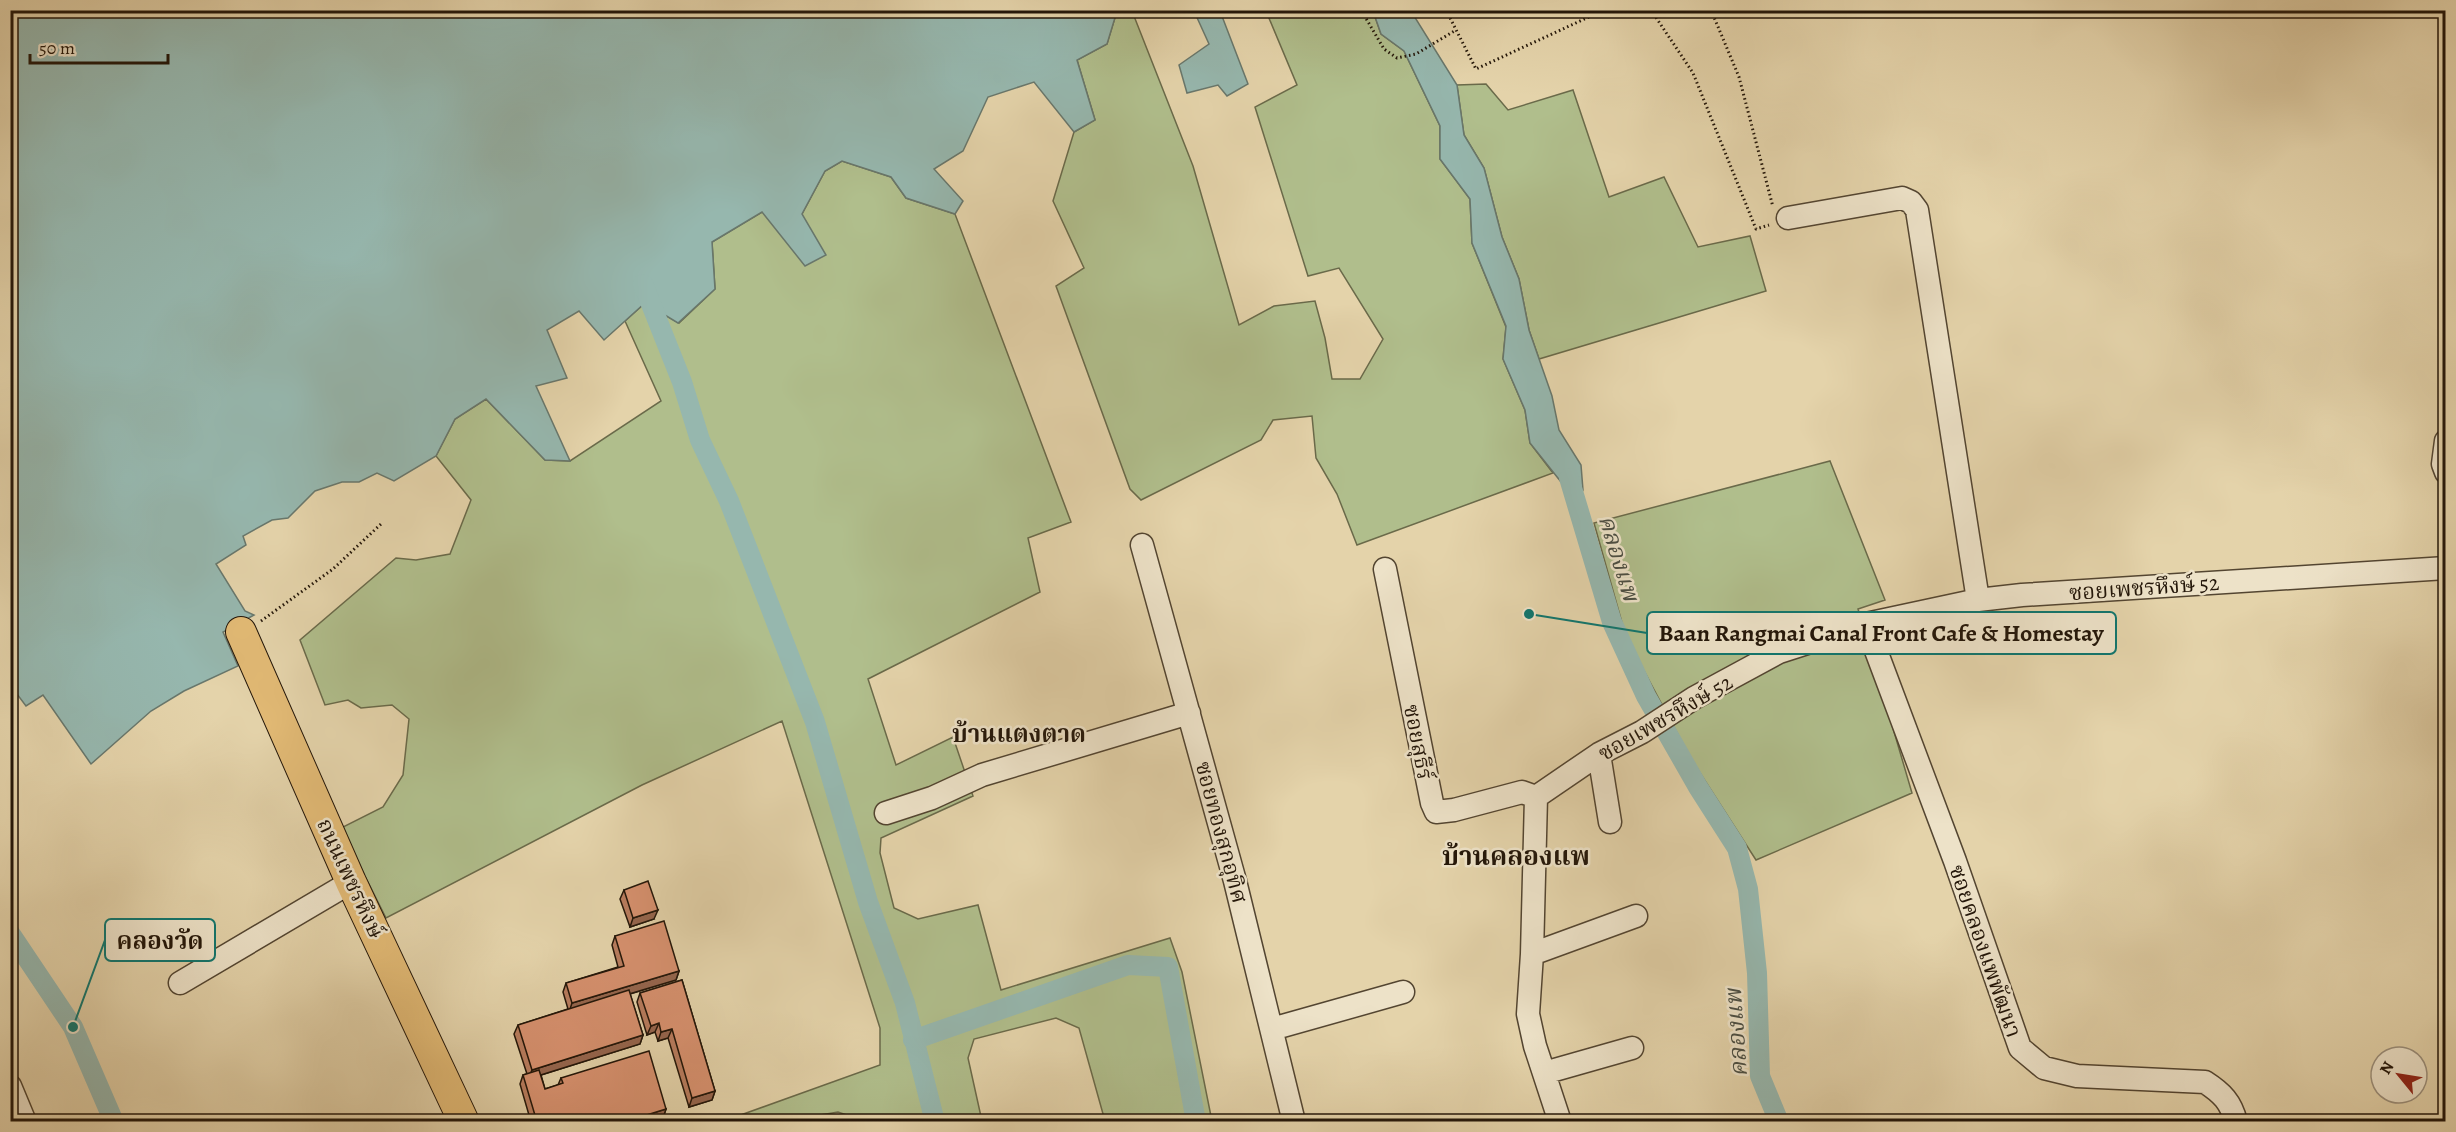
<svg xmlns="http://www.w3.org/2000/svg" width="2456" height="1132" viewBox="0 0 2456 1132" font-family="Alegreya,'Noto Serif Thai',serif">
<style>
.green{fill:#b0be8c;stroke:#6a6a4a;stroke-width:1.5}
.water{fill:#96b7ae;stroke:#68776c;stroke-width:1.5}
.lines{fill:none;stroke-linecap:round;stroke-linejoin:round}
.canal{stroke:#96b7ae;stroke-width:20}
.minor-casing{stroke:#534531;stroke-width:25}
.major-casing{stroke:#231609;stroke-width:32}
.path{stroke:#231609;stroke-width:3;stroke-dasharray:1.5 3;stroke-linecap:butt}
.minor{stroke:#ede2c8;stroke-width:22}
.major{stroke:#e2ba75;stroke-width:30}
.wall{fill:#b97d5f;stroke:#231609;stroke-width:1.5}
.shaded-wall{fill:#96664e;stroke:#231609;stroke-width:1.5}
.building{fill:#d7916f;stroke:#231609;stroke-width:1.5}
.labels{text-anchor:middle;stroke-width:5;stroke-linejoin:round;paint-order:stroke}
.street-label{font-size:22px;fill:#231609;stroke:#ede2c8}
.water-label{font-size:24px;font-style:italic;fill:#4b4e43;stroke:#ede2c8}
.neighbourhood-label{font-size:24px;font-weight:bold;fill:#231609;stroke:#ede2c8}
.quarter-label{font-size:26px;font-weight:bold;fill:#231609;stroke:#ede2c8}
.leader{fill:none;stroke:#0f766e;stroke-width:2}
.callout-dot{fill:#0f766e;stroke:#ede2c8;stroke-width:2}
.callout{fill:#ede2c8;stroke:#0f766e;stroke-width:2}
.callout-label{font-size:24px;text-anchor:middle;font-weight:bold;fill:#231609}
</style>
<rect width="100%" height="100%" fill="#e4d3aa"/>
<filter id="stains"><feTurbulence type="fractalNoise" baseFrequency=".00333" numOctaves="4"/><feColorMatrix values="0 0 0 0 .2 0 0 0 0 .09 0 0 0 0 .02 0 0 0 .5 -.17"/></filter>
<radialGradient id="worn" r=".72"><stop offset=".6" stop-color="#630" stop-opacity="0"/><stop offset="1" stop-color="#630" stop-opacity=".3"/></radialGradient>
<path class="green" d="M 1117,11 L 1132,11 L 1193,166 L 1239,325 L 1274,306 L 1315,301 L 1325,338 L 1332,379 L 1360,379 L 1383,339 L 1339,268 L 1308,276 L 1255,107 L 1297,85 L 1266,11 L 1373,11 L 1381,34 L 1404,51 L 1440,126 L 1440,159 L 1470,199 L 1472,243 L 1506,327 L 1503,359 L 1525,410 L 1530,443 L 1553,473 L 1357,545 L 1337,494 L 1316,458 L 1312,416 L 1273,420 L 1261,440 L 1141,500 L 1130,489 L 1056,286 L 1084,268 L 1053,201 L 1074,132 L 1095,120 L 1077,60 L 1107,44 Z
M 1486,84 L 1508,110 L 1573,90 L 1609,197 L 1664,177 L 1698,247 L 1750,236 L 1766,291 L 1539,359 L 1529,330 L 1519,279 L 1502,237 L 1484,168 L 1464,135 L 1457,85 Z
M 842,161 L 891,177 L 906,198 L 955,214 L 1071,522 L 1028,538 L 1040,592 L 868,679 L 896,765 L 953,737 L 973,796 L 881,838 L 880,853 L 894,908 L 918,919 L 978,905 L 1001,990 L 1170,938 L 1182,972 L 1212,1121 L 1105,1121 L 1079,1028 L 1056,1018 L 974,1039 L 968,1058 L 982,1121 L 864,1121 L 838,1112 L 785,1121 L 724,1121 L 880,1065 L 880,1028 L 782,721 L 642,785 L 386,918 L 341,828 L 383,807 L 403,775 L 409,719 L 392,705 L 361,708 L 348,700 L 325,705 L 300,640 L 396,558 L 416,560 L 450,554 L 471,500 L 436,456 L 455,419 L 486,399 L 545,460 L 570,461 L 661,401 L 625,321 L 645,303 L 679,323 L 715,289 L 712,242 L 762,212 L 802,214 L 825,171 Z
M 1830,461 L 1885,600 L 1858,609 L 1912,793 L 1756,860 L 1691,759 L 1626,637 L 1594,523 Z"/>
<path class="water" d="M 11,11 L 1117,11 L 1107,44 L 1077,60 L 1095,120 L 1074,132 L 1034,82 L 988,97 L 963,151 L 934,169 L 963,201 L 955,214 L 906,198 L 891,177 L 842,161 L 825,171 L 802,214 L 826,255 L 805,266 L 762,212 L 712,242 L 715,289 L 678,323 L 645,303 L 604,340 L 579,311 L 547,330 L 567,378 L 536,386 L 570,461 L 545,460 L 486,399 L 455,419 L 436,456 L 394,481 L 377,473 L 359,482 L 342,482 L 315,491 L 288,518 L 272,520 L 243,536 L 246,545 L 216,564 L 245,611 L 254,615 L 223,632 L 238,666 L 184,691 L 151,711 L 91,764 L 43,695 L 26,706 L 17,694 L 11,698 Z
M 1194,11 L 1220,11 L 1248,84 L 1227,96 L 1218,85 L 1187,93 L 1179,65 L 1209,44 Z
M 1373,11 L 1411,11 L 1457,85 L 1464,135 L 1484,168 L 1502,237 L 1519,279 L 1529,330 L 1552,396 L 1559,430 L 1581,465 L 1583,490 L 1577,502 L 1530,443 L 1525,410 L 1503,359 L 1506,326 L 1472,243 L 1470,199 L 1440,159 L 1440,126 L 1404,51 L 1381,34 Z"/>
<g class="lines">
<path class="canal" d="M 643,284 L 682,382 L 700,440 L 729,501 L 815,722 L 868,902 L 905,1003 L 935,1122
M 1569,478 L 1612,622 L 1646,696 L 1698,787 L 1737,848 L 1748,889 L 1757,973 L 1760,1076 L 1779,1122
M 10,933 L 73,1027 L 114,1122
M 913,1040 L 1128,965 L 1168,967 L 1196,1122"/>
<g class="minor-casing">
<path id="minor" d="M 1788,218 L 1902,198 L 1911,202 L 1917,210 L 1978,600
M 2446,441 L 2443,464 L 2446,472
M 1142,545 L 1235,881 L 1294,1122
M 1385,569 L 1432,803 L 1436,812 L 1454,810 L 1522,792 L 1536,797
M 1866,624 L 1955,861 L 2020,1048 L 2044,1068 L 2077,1076 L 2205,1082 C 2222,1093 2231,1102 2236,1122
M 1599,754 L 1610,822
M 886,813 L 932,798 L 982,775 L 1189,713
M 1532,954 L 1636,916
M 180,983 L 351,882
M 1272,1029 L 1403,992
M 1544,1073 L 1632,1048
M 10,1086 L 25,1122
M 1560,1122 L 1535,1046 L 1528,1014 L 1532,954 L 1536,797 L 1599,754 L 1642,732 L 1694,698 L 1779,652 L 1866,624 L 1978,600 L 2022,595 L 2446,568"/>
</g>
<g class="major-casing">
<path id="major" d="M 241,632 L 351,882 L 464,1122"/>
</g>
<path class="path" d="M 1446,10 L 1476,69 L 1604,10
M 1651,10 L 1693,73 L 1756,229 L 1769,225
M 1711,10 L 1739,77 L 1773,207
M 1364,15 L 1384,49 L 1397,58 L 1416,54 L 1456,30
M 261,621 L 333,569 L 381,524"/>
<use href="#minor" class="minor"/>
<use href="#major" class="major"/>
</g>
<path class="wall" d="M 624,890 L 654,919 L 630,927 L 620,899 Z
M 615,936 L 679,971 L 676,980 L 630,994 L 643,1035 L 640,1044 L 541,1075 L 545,1089 L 558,1085 L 561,1078 L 666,1109 L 663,1118 L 651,1122 L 531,1122 L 520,1084 L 523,1075 L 527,1074 L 514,1034 L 518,1025 L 568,1009 L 563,992 L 566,983 L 618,967 L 612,945 Z
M 682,980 L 715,1091 L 712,1100 L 689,1107 L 668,1038 L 658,1041 L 655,1032 L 647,1035 L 637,1002 L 640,993 Z"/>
<path class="shaded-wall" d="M 658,910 L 654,919 L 630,927 L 633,918 Z
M 679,971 L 676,980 L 569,1012 L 572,1003 Z
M 659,1023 L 655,1032 L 647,1035 L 651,1026 Z
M 672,1029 L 668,1038 L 658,1041 L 661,1032 Z
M 643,1035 L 640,1044 L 528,1079 L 532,1070 Z
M 715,1091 L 712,1100 L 689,1107 L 692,1098 Z
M 666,1109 L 663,1118 L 651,1122 L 624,1122 Z"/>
<path class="building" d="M 648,881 L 658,910 L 633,918 L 624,890 Z
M 664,921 L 679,971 L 572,1003 L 566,983 L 624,966 L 615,936 Z
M 682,980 L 715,1091 L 692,1098 L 672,1029 L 661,1032 L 659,1023 L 651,1026 L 640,993 Z
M 629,990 L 643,1035 L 532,1070 L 518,1025 Z
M 649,1051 L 666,1109 L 624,1122 L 537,1122 L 523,1075 L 539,1070 L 545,1089 L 563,1083 L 561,1078 Z"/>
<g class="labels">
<g class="street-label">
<text transform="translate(2144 587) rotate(-4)" y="8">ซอยเพชรหึงษ์ 52</text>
<text transform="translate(1665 717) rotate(-30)" y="8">ซอยเพชรหึงษ์ 52</text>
<text transform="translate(1419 742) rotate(79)" y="8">ซอยสุธีร์</text>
<text transform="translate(1222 832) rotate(75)" y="8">ซอยทองสุกอุทิศ</text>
<text transform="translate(351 878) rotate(65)" y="8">ถนนเพชรหึงษ์</text>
<text transform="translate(1986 951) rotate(71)" y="8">ซอยคลองแพพัฒนา</text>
</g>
<g class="water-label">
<text transform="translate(1619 558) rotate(73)" y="8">คลองแพ</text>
<text transform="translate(1736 1033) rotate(-94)" y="8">คลองแพ</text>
</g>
<g class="neighbourhood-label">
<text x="1019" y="742">บ้านแตงตาด</text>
</g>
<g class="quarter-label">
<text x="1516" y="865">บ้านคลองแพ</text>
</g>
</g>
<path class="leader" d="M1529 614L1647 633M73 1027L105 940"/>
<g class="callout-dot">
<circle cx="1529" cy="614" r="6"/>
<circle cx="73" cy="1027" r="6"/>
</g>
<g class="callout">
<rect x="1647" y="612" width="469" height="42" rx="6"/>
<rect x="105" y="919" width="110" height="42" rx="6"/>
</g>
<g class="callout-label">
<text x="1881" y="641">Baan Rangmai Canal Front Cafe &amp; Homestay</text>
<text x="160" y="949">คลองวัด</text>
</g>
<rect width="2456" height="1132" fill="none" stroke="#e4d3aa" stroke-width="36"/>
<rect x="12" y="12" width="2432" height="1108" fill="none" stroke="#231609" stroke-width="3"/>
<rect x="18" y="18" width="2420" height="1096" fill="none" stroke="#231609" stroke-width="1.5"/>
<g transform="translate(2399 1075) rotate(300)"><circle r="28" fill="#ede2c8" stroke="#9c907c" stroke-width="1.5"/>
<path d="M0-4.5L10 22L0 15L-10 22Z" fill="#8f2418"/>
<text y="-9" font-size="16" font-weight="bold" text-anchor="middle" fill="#231609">N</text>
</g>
<path d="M30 54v9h138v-9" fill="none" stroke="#231609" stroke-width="3"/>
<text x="39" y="54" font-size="18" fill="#231609" stroke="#ede2c8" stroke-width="4.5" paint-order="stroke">50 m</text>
<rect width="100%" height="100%" filter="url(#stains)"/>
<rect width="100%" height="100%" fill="url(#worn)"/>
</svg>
